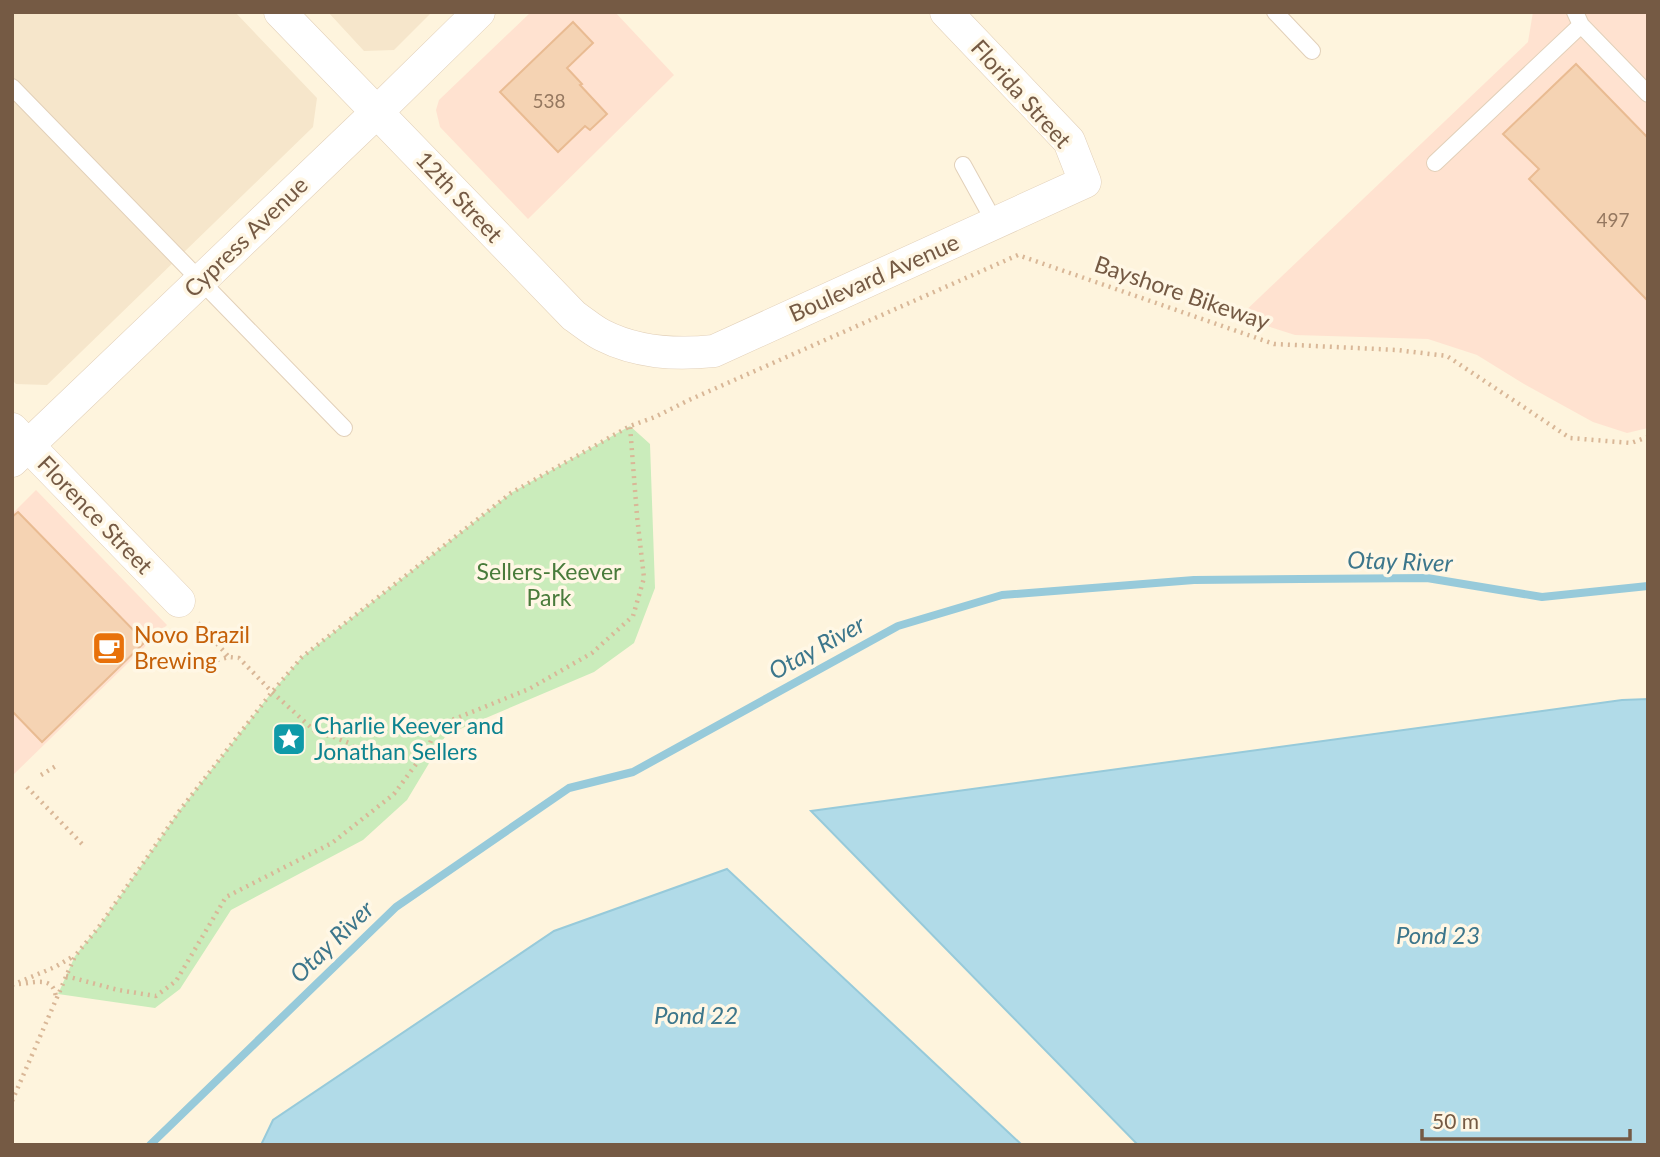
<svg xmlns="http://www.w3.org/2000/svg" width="1660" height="1157" viewBox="0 0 1660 1157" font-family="Lato,sans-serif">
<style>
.residential{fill:#f6e6cb}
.commercial{fill:#ffe2d0}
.green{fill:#caecbb}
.water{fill:#b1dbe8;stroke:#97cada;stroke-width:2}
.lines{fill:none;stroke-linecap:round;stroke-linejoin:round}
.stream{stroke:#97cada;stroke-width:8}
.building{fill:#f5d3b3;stroke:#e9bb92;stroke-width:2}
.lane-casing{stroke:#e2d0b9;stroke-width:18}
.street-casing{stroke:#e2d0b9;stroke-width:33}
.path{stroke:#d9b797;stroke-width:4.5;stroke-dasharray:2 5;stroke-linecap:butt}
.lane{stroke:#fff;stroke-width:16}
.street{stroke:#fff;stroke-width:32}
.labels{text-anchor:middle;stroke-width:7;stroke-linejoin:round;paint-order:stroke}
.number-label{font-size:19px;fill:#957860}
.street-label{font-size:23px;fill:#755a44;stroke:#fff7e5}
.park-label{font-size:23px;fill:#497b3b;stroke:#fff7e5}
.food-label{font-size:23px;fill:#c56008;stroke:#fff7e5;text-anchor:start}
.culture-label{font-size:23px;fill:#0d838f;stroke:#fff7e5;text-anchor:start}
.water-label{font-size:24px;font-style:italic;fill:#3c768b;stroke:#fff7e5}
</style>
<rect width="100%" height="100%" fill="#fef4dd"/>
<path class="residential" d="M 12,12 L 235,12 L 317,98 L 313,127 L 47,385 L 16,384 L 12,380 Z
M 328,12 L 432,12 L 394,50 L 364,51 Z"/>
<path class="commercial" d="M 531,12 L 615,12 L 674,75 L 528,219 L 440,127 L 436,110 L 439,100 Z
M 1533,12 L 1648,12 L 1648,428 L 1627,433 L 1593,422 L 1524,384 L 1477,355 L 1428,339 L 1295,335 L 1239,317 L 1528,42 Z
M 36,490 L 167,625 L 12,776 L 12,514 Z"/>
<path class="green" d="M 630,426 L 650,444 L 655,588 L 634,643 L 594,672 L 446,735 L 407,800 L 363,840 L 231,910 L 180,989 L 155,1008 L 58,994 L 75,956 L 98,928 L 180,810 L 272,692 L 302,657 L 511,493 Z"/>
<path class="water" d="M 1648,699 L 1648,1145 L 1138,1145 L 811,811 L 1622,700 Z
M 727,869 L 1022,1145 L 261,1145 L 273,1120 L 554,931 Z"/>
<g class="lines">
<path class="stream" d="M 150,1145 L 396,907 L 569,788 L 633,772 L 898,626 L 1002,595 L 1194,580 L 1427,578 L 1542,597 L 1648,586"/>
</g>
<path class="building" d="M 573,22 L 593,43 L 567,68 L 582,84 L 580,85 L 607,114 L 590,130 L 585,126 L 558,152 L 500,92 Z
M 1576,64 L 1648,138 L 1648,301 L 1529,179 L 1539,169 L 1503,134 Z
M 18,512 L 145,642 L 42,742 L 12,711 L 12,517 Z"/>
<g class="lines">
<g class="lane-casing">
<path id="lane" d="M 1275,12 L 1312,51
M 1575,12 L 1581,25 L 1648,94
M 12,87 L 344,428
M 1435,163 L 1581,25
M 963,165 L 995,223"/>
</g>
<g class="street-casing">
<path id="street" d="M 280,12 L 574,316 C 583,322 592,330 602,335 C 637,353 675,355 714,351 L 1085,182 L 1069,141 L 946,12
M 12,429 L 179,601
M 12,461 L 377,112 L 479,12"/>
</g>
<path class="path" d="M 198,623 L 229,657
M 162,669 L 201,664 L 229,657 L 239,658 L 272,692 L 316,732 L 334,737 L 349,743 L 358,751 L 358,760
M 41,775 L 56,766
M 27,787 L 83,845
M 66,976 L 118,990 L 156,996 L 176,981 L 226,897 L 332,843 L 394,794 L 428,748 L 437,726 L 529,689 L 592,653 L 633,616 L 644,578 L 637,516 L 630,426
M 19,984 C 35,983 54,975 56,998
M 12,985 L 55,967 L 74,956
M 12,1101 L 75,956 L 98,928 L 180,810 L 272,692 L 302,657 L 511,493 L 630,426 L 655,417 L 689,400 L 1018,255 L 1274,344 L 1397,350 L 1447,356 L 1570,438 L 1631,443 L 1648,437"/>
<use href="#lane" class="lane"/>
<use href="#street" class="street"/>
</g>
<defs>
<g id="cafe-square" transform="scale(1.75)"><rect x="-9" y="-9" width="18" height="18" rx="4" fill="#e8710a" stroke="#fff7e5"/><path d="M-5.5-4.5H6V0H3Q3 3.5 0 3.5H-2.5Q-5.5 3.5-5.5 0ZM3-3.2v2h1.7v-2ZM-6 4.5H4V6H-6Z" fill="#fff"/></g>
<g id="sight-square" transform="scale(1.75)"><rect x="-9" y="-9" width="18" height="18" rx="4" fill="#0f9aa8" stroke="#fff7e5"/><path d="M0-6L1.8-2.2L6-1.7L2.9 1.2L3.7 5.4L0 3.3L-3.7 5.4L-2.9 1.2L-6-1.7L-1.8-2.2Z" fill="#fff"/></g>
</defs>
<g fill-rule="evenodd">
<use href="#cafe-square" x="109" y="648"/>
<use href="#sight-square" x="289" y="739"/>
</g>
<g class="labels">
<g class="number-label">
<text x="549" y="108">538</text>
<text x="1613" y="227">497</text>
</g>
<g class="street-label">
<text transform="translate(1021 94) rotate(48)" y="8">Florida Street</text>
<text transform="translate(459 197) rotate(47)" y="8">12th Street</text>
<text transform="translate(246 237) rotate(-44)" y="8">Cypress Avenue</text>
<text transform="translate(874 278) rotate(-24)" y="8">Boulevard Avenue</text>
<text transform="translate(1182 293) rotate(19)" y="8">Bayshore Bikeway</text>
<text transform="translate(95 515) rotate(46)" y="8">Florence Street</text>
</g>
<g class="park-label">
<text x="549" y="580">Sellers-Keever<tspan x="549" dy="26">Park</tspan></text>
</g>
<g class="food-label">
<text x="134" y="643">Novo Brazil<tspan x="134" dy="26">Brewing</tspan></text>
</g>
<g class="culture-label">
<text x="314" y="734">Charlie Keever and<tspan x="314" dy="26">Jonathan Sellers</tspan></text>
</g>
<g class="water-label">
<text transform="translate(1400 562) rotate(2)" y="8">Otay River</text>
<text transform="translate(817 648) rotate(-29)" y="8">Otay River</text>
<text x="1438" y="944">Pond 23</text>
<text transform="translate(332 942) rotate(-44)" y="8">Otay River</text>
<text x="696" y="1024">Pond 22</text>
</g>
</g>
<rect width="1660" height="1157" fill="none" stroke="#755a44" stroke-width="28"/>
<path d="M1422 1129v10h208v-10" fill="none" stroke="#755a44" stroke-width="3.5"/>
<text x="1432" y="1129" font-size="21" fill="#755a44" stroke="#fff7e5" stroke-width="5" paint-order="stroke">50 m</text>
</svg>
